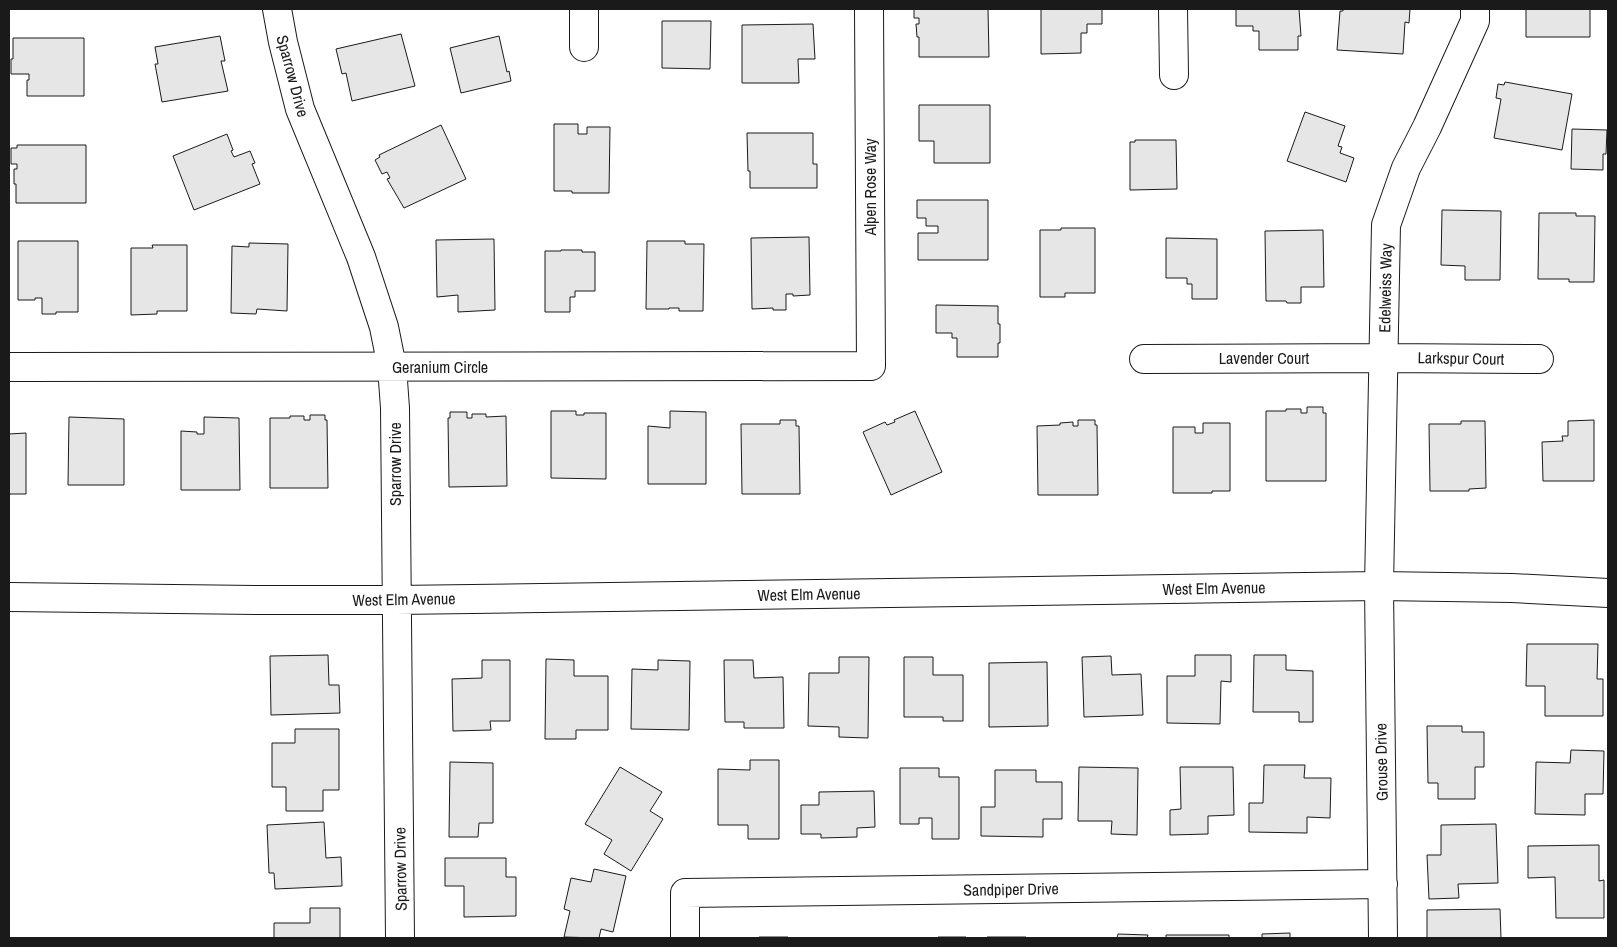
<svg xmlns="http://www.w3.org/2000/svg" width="1617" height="947" viewBox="0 0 1617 947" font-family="'Archivo Narrow',sans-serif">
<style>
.building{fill:#e6e6e6;stroke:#1a1a1a}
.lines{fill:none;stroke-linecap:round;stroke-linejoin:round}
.minor-casing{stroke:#1a1a1a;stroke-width:30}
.minor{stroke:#fff;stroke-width:28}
.labels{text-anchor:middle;stroke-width:4;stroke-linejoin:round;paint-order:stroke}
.street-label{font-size:16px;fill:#1a1a1a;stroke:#fff}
</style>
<rect width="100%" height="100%" fill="#fff"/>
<path class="building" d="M 914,9 L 988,9 L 989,57 L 919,57 L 919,37 L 917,37 L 916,24 L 919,24 L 919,18 L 914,18 Z
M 1041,9 L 1102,9 L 1102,24 L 1087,24 L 1087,33 L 1081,33 L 1081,53 L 1041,54 Z
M 1236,9 L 1299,9 L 1301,36 L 1298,36 L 1298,50 L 1259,50 L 1259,31 L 1253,31 L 1253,26 L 1236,26 Z
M 1343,9 L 1410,9 L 1409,23 L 1405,22 L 1403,54 L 1337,50 L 1340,11 L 1343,11 Z
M 1526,9 L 1590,9 L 1590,37 L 1526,37 Z
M 662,21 L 711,21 L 710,69 L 662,68 Z
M 813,24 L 815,59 L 798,59 L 799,83 L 742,83 L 742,25 Z
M 401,34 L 415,86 L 352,101 L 346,73 L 342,74 L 336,49 Z
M 220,36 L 225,61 L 221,61 L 228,91 L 162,102 L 155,64 L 158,64 L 155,47 Z
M 499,36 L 507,72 L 509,71 L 511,81 L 461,93 L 450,48 Z
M 13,38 L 84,38 L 84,96 L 27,96 L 27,80 L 29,80 L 29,74 L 11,74 L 11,59 L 13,59 Z
M 1505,82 L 1572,94 L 1562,150 L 1494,138 L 1501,99 L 1496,98 L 1498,84 L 1504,85 Z
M 919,105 L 990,105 L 990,163 L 934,163 L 934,141 L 919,141 Z
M 1305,112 L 1345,126 L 1338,146 L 1342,147 L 1340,153 L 1354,158 L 1346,182 L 1287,161 Z
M 554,124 L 578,124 L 578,134 L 587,134 L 587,127 L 610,127 L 609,193 L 572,193 L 572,191 L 554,191 Z
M 441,125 L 466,179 L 404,208 L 387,179 L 390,178 L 387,172 L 382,174 L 375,160 L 380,157 L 379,155 Z
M 1572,129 L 1607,130 L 1606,154 L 1603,154 L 1603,170 L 1571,169 Z
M 747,133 L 813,133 L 813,164 L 817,164 L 817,188 L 750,188 L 750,171 L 748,171 Z
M 227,134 L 233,150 L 231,151 L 234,157 L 250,151 L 255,163 L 252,164 L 260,184 L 194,210 L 173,156 Z
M 1135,140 L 1176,140 L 1177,189 L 1130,190 L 1130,142 L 1135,142 Z
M 17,145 L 86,145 L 86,203 L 16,203 L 16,184 L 14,184 L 14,169 L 17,169 L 17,164 L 11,164 L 11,148 L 17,148 Z
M 917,200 L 988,200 L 988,260 L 918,260 L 918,233 L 938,233 L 938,226 L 926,226 L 926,218 L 917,218 Z
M 1442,210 L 1501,211 L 1500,280 L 1465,280 L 1465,266 L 1441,265 Z
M 1539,213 L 1576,213 L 1576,216 L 1595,216 L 1594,282 L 1569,282 L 1569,279 L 1538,279 Z
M 1061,228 L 1095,228 L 1095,293 L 1065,293 L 1065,297 L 1040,297 L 1040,230 L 1061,230 Z
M 1323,230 L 1324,287 L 1301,287 L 1301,303 L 1287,303 L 1286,301 L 1266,301 L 1265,231 Z
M 809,237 L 810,295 L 793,296 L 793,294 L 786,294 L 786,310 L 773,310 L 773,308 L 752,309 L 751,238 Z
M 1166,238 L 1217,239 L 1217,299 L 1192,299 L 1192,284 L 1187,284 L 1187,278 L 1166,278 Z
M 494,239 L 495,310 L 458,312 L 458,295 L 437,297 L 436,240 Z
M 18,241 L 78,241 L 78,312 L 56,312 L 56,314 L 42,314 L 42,298 L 35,298 L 35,300 L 18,300 Z
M 647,241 L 685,241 L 685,244 L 704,244 L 703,311 L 679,311 L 679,308 L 669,308 L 669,309 L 646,309 Z
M 249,243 L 288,244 L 287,311 L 257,309 L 256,314 L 231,313 L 232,246 L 249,247 Z
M 152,245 L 187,245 L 187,311 L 157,311 L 157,314 L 131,315 L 131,248 L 153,248 Z
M 561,250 L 582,250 L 582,252 L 595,252 L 595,291 L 575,291 L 575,297 L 570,297 L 570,312 L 545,312 L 545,251 L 561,251 Z
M 936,305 L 998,306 L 998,324 L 1000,324 L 1000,343 L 998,343 L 998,357 L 957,357 L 957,338 L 952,338 L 952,333 L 936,333 Z
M 1307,407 L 1323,407 L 1323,413 L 1326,413 L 1326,481 L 1266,481 L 1266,411 L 1286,411 L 1286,409 L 1301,409 L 1301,413 L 1307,413 Z
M 551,411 L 576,411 L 576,415 L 584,415 L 584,413 L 606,413 L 606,479 L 551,478 Z
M 670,411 L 706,412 L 706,484 L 648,484 L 648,426 L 670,428 Z
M 915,411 L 942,472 L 891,495 L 863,432 L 885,422 L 887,425 L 895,422 L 894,420 Z
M 450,412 L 467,412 L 467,418 L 472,418 L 472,414 L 486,414 L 486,417 L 506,416 L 507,486 L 449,487 L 448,418 L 450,418 Z
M 310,415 L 325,415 L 325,420 L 327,420 L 328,488 L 270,488 L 270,418 L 290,418 L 290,416 L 304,416 L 304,420 L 310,420 Z
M 69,417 L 124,419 L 124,485 L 68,485 Z
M 204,417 L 239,418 L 240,490 L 181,490 L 181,431 L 197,432 L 197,434 L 204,434 Z
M 780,420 L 796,420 L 796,426 L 799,426 L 800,494 L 742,494 L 741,424 L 780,424 Z
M 1078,420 L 1095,420 L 1095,425 L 1097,425 L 1098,495 L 1038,495 L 1037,426 L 1060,425 L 1060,423 L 1073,422 L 1073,426 L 1078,426 Z
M 1594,420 L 1594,481 L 1543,481 L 1542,442 L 1563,441 L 1562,436 L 1568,436 L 1568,421 Z
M 1461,421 L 1485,421 L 1486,488 L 1469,489 L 1469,491 L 1430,491 L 1429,424 L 1461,424 Z
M 1203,423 L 1230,423 L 1230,491 L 1212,491 L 1212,493 L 1173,493 L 1173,427 L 1195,427 L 1195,433 L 1203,433 Z
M 26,433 L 26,494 L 10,494 L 9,496 L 9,434 Z
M 1527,644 L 1598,644 L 1597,679 L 1603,679 L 1603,716 L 1545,716 L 1545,686 L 1526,686 Z
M 328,655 L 329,685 L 339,685 L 340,713 L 271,715 L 270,656 Z
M 1195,655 L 1231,655 L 1231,682 L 1221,681 L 1220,724 L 1167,723 L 1167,676 L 1195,676 Z
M 1254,655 L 1286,655 L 1286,670 L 1313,671 L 1313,722 L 1299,722 L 1299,712 L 1253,712 Z
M 1111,656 L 1112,675 L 1141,674 L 1143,715 L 1084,717 L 1082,657 Z
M 839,657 L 869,657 L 868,738 L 839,737 L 839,727 L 808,726 L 809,673 L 839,673 Z
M 904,657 L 933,657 L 933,675 L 963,675 L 963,721 L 943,721 L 943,717 L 904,717 Z
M 546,659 L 574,660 L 574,676 L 608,676 L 608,730 L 576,730 L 576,739 L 545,739 Z
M 482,660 L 510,660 L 510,721 L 490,721 L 491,730 L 453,731 L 452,679 L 482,678 Z
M 658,660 L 690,661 L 689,730 L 631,729 L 632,669 L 658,670 Z
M 724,660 L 753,660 L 754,678 L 783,677 L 784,728 L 744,728 L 744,722 L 725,722 Z
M 1047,662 L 1048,726 L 989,727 L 989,663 Z
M 1427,726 L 1462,726 L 1462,732 L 1484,732 L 1484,767 L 1475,767 L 1475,799 L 1438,799 L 1438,783 L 1428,783 Z
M 295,729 L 339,729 L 339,790 L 323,790 L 323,811 L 286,811 L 286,787 L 272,787 L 272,743 L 295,743 Z
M 1571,750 L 1604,751 L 1603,794 L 1585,794 L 1585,815 L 1535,814 L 1536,762 L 1570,763 Z
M 750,760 L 779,760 L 779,839 L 748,839 L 748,825 L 718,825 L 718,769 L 750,770 Z
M 450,762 L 493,763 L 493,823 L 479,823 L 478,837 L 449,837 Z
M 1264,765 L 1305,765 L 1304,778 L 1331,778 L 1330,818 L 1307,817 L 1307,833 L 1249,832 L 1249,803 L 1263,803 Z
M 620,767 L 662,792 L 650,811 L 663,819 L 631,871 L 604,854 L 612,840 L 585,824 Z
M 1079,767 L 1138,768 L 1137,835 L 1111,834 L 1112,821 L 1078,821 Z
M 1180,767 L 1233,767 L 1234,815 L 1208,816 L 1208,834 L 1170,835 L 1170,810 L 1181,809 Z
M 900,768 L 939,768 L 939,777 L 959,777 L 959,839 L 932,839 L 932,818 L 919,818 L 919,824 L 900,824 Z
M 995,770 L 1036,770 L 1036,782 L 1062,782 L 1062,819 L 1043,819 L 1043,837 L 981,836 L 981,807 L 995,807 Z
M 874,791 L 875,827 L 857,828 L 857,837 L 821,838 L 821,834 L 801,834 L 801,805 L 819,805 L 819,792 Z
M 324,822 L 326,858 L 341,857 L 342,886 L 275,889 L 274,873 L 269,873 L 267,825 Z
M 1496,824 L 1498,883 L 1458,884 L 1459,898 L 1429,899 L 1427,855 L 1441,855 L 1441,825 Z
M 1599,845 L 1599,881 L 1604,880 L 1604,918 L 1556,918 L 1555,877 L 1528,878 L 1528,846 Z
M 445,858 L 506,858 L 506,877 L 516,877 L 516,916 L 464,917 L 464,886 L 445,886 Z
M 594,869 L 626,876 L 613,932 L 601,929 L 599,938 L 564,937 L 570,911 L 564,909 L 571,878 L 591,882 Z
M 310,908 L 340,908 L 340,938 L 274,938 L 274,923 L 310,923 Z
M 1500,909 L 1501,938 L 1427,938 L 1427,910 Z
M 1290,933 L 1290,938 L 1262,938 L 1262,934 Z
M 1118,934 L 1148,935 L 1147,938 L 1117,938 Z
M 1166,935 L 1229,935 L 1229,938 L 1166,938 Z
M 759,937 L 788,937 L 788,938 L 759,938 Z
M 938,937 L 966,937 L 966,938 L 938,938 Z
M 987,937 L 1026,937 L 1026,938 L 987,938 Z"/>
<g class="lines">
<g class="minor-casing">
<path id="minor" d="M 277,9 L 283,42 L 300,109 L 361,257 L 384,327 L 392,367 L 395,408 L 400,938
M 584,9 L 584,47
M 1173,9 L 1174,75
M 1144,359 L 1383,358 L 1539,359
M 9,367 L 871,366 L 869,9
M 9,597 L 260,600 L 396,600 L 1379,586 L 1512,588 L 1608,593
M 685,938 L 685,893 L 1383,884
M 1383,938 L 1379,586 L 1386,225 L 1406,168 L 1427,127 L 1475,21 L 1475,9"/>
</g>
<use href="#minor" class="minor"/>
</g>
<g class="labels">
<g class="street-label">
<text transform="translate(293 76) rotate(75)" y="6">Sparrow Drive</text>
<text transform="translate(870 187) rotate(-90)" y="6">Alpen Rose Way</text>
<text transform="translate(1385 288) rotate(-89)" y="6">Edelweiss Way</text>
<text x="1264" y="364">Lavender Court</text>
<text transform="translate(1461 358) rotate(1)" y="6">Larkspur Court</text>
<text x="440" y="373">Geranium Circle</text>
<text transform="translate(395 464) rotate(-90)" y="6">Sparrow Drive</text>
<text transform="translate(1214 588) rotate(-1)" y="6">West Elm Avenue</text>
<text transform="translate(809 594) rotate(-1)" y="6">West Elm Avenue</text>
<text transform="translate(404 599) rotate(-1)" y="6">West Elm Avenue</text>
<text transform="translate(1381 762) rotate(-91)" y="6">Grouse Drive</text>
<text transform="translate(400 869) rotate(-91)" y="6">Sparrow Drive</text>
<text transform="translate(1011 889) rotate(-1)" y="6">Sandpiper Drive</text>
</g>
</g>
<rect width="1617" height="947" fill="none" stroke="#1a1a1a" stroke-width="20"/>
</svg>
